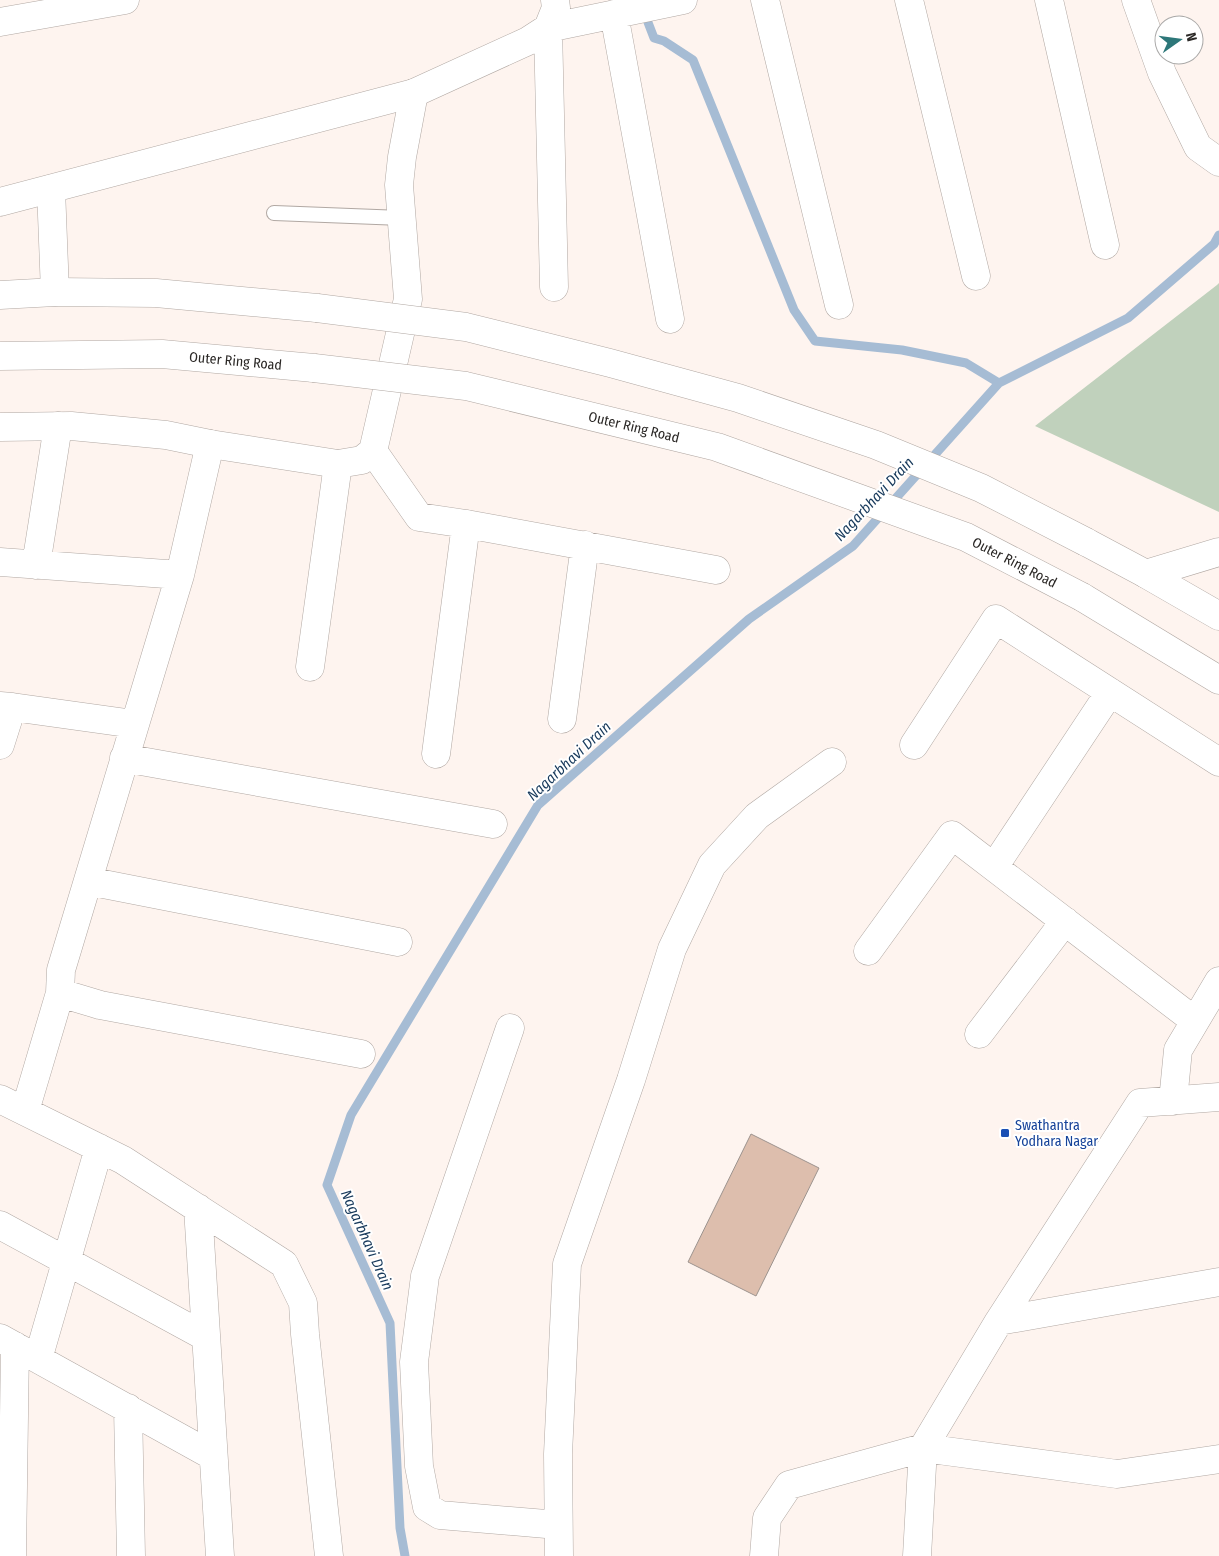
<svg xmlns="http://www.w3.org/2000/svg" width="1219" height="1556" viewBox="0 0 1219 1556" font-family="'Fira Sans Condensed',sans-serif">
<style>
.green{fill:#c0d1bc}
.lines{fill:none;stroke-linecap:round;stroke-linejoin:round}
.stream{stroke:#a6bcd4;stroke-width:9}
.building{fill:#ddbead;stroke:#9c938e}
.service-casing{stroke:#b1a8a3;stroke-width:16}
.minor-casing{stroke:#b1a8a3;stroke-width:29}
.tertiary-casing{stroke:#b1a8a3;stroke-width:29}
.trunk-casing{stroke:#b1a8a3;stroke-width:29}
.service{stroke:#fff;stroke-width:14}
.minor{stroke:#fff;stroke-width:28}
.tertiary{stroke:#fff;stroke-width:28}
.trunk{stroke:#fff;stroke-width:28}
.trunk-bridge-casing{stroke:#b1a8a3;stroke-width:29;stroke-linecap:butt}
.trunk-bridge{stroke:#fff;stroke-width:28}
.transit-dot{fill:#1a4fb4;stroke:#fff;stroke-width:2}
.labels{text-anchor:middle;stroke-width:4;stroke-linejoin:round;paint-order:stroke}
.street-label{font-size:14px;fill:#2b2826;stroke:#fff}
.transit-label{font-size:14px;fill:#164399;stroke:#fff;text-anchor:start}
.water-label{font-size:15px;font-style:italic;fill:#17395b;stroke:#fff}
</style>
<rect width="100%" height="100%" fill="#fef4ef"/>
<path class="green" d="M 1219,283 L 1219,512 L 1035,426 L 1217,285 Z"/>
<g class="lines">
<path class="stream" d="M 644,12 L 654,38 L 664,41 L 693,60 L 794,310 L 815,341 L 902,350 L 966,363 L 999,383
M 405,1556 L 400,1528 L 390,1323 L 327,1185 L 351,1115 L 538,805 L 749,619 L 853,546 L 999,383 L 1128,318 L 1214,244 L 1219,235"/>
</g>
<path class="building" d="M 751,1134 L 819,1168 L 756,1296 L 688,1262 Z"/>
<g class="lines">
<g class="service-casing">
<path id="service" d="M 274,213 L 402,218"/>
</g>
<g class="minor-casing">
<path id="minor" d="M 765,0 L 839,305
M 909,0 L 976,276
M 1049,0 L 1105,245
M 1136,0 L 1162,73 L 1198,147 L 1219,162
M 614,14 L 670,319
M 0,22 L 125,0
M 414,93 L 528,41 L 548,28 L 556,8 L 555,0
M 554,287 L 548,28 L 683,0
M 210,444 L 180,575 L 61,970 L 60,993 L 100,1005 L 361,1054
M 373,451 L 419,517 L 466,524 L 716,570
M 0,562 L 180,575
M 36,565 L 58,426
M 1146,574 L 1219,552
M 310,667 L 338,464
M 0,706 L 12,707 L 0,745
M 12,707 L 134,724
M 562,719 L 585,545
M 914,745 L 996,619 L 1219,762
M 436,754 L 466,524
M 124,758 L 493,824
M 994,867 L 1110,692
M 88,881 L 398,942
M 868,951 L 952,835 L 1195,1021
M 510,1028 L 425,1276 L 414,1362 L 419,1466 L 427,1507 L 440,1515 L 558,1525
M 979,1034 L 1065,921
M 0,1099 L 123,1160 L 284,1264 L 303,1303 L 305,1334 L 329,1556
M 1173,1101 L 1178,1050 L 1219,981
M 25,1111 L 60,993
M 198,1208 L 220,1556
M 0,1225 L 206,1337
M 999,1321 L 1219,1282
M 0,1338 L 213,1456
M 38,1359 L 99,1148
M 128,1408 L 131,1556
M 12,1556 L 15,1346
M 559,1556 L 558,1454 L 567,1264 L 631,1080 L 672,949 L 712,865 L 757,816 L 832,762
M 764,1556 L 767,1518 L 789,1485 L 923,1448 L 1117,1474 L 1219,1459
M 917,1556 L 923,1448 L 999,1321 L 1140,1103 L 1219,1097"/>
</g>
<g class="tertiary-casing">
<path id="tertiary" d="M 0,202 L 414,93 L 402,157 L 399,185 L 408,299 L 373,451 L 362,460 L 338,464 L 210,444 L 166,435 L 71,426 L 0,427"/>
</g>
<g class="trunk-casing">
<g id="trunk">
<path d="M 51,189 L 55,292"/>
<path d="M 0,295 L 55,292 L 156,293 L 317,308"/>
<path id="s1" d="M 0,356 L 162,354 L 314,368"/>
<path d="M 1086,542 L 1146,574 L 1219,616"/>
<path d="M 1082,597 L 1219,680"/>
</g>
</g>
<use href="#service" class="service"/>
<use href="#minor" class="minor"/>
<use href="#tertiary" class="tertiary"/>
<use href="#trunk" class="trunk"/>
<g class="trunk-bridge-casing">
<g id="trunk-bridge">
<path d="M 317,308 L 466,327 L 610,363 L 738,398 L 876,445 L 981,488 L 1086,542"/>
<path id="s2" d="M 314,368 L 466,386 L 717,447 L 966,537 L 1082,597"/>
</g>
</g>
<use href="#trunk-bridge" class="trunk-bridge"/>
</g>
<rect class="transit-dot" x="1000" y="1128" width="10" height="10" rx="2.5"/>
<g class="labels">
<g class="street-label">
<text dy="5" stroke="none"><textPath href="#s1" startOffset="236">Outer Ring Road</textPath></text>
<text dy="5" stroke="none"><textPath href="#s2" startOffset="326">Outer Ring Road</textPath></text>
<text dy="5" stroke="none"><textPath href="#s2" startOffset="731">Outer Ring Road</textPath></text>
</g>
<g class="transit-label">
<text x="1015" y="1130">Swathantra<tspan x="1015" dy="16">Yodhara Nagar</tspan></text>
</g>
<g class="water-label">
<text transform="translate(874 499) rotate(-47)" y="5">Nagarbhavi Drain</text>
<text transform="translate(569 761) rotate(-43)" y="5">Nagarbhavi Drain</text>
<text transform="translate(367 1240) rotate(66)" y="5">Nagarbhavi Drain</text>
</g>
</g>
<g transform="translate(1179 40) rotate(76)"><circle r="24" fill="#ffffff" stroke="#aaa9a8"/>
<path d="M0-4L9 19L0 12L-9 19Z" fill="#2d7779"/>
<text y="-8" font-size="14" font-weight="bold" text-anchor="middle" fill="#2b2826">N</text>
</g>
</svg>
